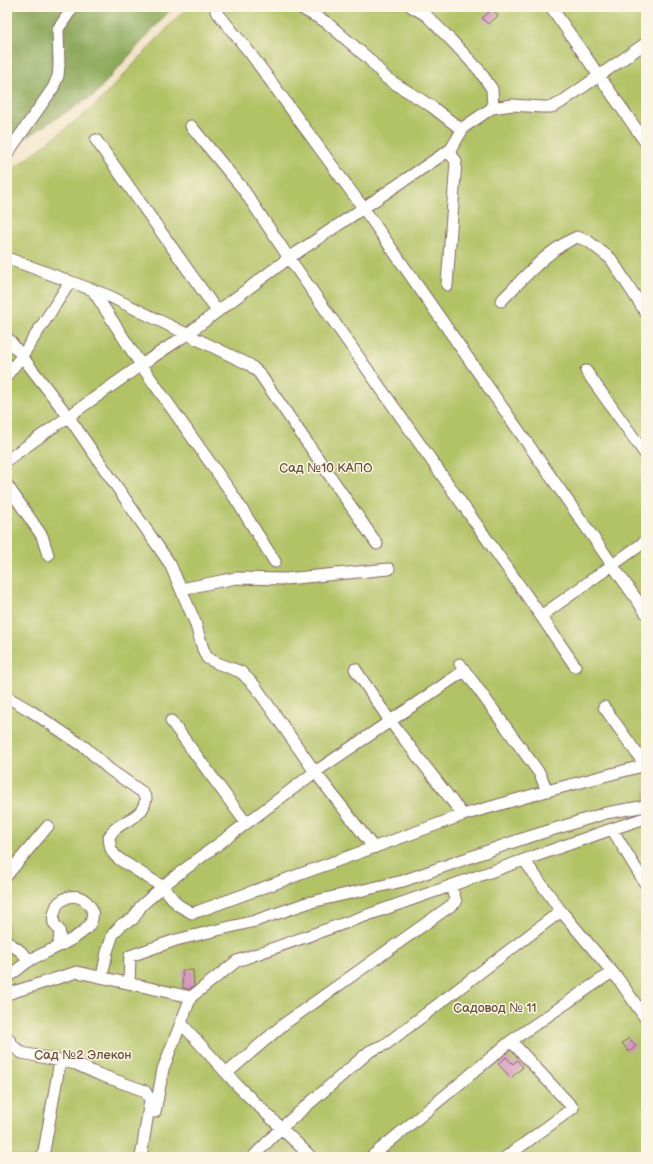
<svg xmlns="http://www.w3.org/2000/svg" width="653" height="1164" viewBox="0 0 653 1164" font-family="'Balsamiq Sans',sans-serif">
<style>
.green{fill:#b2c366;stroke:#7e7148}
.forest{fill:#8da95b;stroke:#6c6443}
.building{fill:#d191bd}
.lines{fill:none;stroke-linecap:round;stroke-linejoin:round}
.minor-casing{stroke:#846461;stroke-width:13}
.minor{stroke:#fff;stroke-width:11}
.labels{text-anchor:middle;stroke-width:3;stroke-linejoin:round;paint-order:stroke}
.park-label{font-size:13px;fill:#69503d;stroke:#fcf5e5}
</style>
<rect width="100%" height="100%" fill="#fcf5e5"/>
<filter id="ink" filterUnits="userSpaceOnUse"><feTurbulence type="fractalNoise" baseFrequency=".025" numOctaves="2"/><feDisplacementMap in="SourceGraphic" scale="8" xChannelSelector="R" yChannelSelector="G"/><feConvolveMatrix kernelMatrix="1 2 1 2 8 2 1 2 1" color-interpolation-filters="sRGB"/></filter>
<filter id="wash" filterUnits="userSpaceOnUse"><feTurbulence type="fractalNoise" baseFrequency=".012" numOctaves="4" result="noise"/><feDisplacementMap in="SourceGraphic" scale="16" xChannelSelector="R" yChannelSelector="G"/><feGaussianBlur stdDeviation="0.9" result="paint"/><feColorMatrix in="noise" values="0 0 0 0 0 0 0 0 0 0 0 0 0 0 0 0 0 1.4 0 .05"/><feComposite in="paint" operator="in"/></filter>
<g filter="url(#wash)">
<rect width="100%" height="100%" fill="#f1e3c5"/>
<path class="green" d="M 187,7 L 646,7 L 646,1157 L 7,1157 L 7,174 L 95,106 Z"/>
<path class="forest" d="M 7,7 L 173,7 L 94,95 L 7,149 Z"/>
<g id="blocks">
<path class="building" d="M 493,9 L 498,16 L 488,24 L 482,18 Z
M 182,970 L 193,970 L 194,986 L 189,989 L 183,988 Z
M 629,1038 L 636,1046 L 629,1052 L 622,1043 Z
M 506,1057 L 513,1064 L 517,1060 L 523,1067 L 511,1078 L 498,1064 Z"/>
</g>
</g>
<g filter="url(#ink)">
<use href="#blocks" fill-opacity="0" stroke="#846461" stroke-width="1"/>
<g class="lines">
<g class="minor-casing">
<path id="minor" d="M 299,7 L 326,22 L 369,59 L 386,78 L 431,106 L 462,130
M 412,7 L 426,15 L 450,39 L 479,70 L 492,89 L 493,108
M 551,7 L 646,143
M 216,11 L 250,53 L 364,209 L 646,613
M 191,126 L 243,189 L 289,258 L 541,616 L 575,666
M 96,140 L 217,311
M 7,154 L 53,88 L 58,76 L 59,65 L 58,29 L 73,7
M 7,258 L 109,296 L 250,365 L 259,373 L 377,544
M 447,285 L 456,161 L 448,151
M 92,289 L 141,365 L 233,495 L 275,562
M 501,301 C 523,279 548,249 577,237 L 588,241 L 611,259 L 646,313
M 7,337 L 68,416 L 170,564 L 195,622 L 203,649 L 207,658 L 217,663 L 241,672 L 255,686 L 315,772 L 374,848
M 586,371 L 646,455
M 7,375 L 22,356 L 70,282
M 7,460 L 141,365 L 186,335 L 289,258 L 451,149 L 464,127 L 492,108 L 512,105 L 542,107 L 552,107 L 560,103 L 646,43
M 7,485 L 42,536 L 48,555
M 181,589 L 236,578 L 285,579 L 389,569
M 541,616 L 646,541
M 460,664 L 540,774 L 547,791
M 355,669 L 390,721 L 463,815
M 7,697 L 31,711 L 86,748 L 109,769 L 142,792 L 146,798 C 143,818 128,818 115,829 C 112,831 111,835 109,837 C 110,847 111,853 119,859 L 163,887 L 178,905 L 192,913 L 199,911 L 463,815 L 547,791 L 646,765
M 604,707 L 645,765
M 171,721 L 246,823
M 612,829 L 646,885
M 524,860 L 561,911 L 619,980 L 646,1019
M 7,875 L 48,826
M 7,942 L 19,950 L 30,960
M 7,977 C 16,972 23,964 32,959 C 47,951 85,937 91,922 C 98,906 79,890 64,899 C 61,901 59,902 57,905 C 55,910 52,917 54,923 C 55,926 58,928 59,930 C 61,935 59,941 58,946
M 102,977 L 107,952 L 113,934 L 122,924 L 133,919 L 141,906 L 169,881 L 315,772 L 464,671
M 129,983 L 130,956 L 176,940 L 255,921 L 307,903 L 403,881 L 519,840 L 606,813 L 646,806
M 7,994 L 77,972 L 191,997 L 237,961 L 612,829 L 642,819 L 646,819
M 181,1023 L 238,1086 L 311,1157
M 7,1037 L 14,1047 L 22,1053 L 76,1064 L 98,1074 L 145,1091 L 150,1100 L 141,1157
M 227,1073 L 284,1024 L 456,902 L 451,886
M 155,1112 L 163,1069 L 191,997
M 43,1157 L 60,1061
M 253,1157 L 281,1128 L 370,1051 L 386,1044 L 561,911
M 371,1157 L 511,1041 L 612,972
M 506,1157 L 573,1108 L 511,1041"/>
</g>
<use href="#minor" class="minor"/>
</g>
</g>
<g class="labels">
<g class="park-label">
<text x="326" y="472">Сад №10 КАПО</text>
<text x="495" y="1012">Садовод № 11</text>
<text x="83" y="1059">Сад №2 Элекон</text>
</g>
</g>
<rect width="653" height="1164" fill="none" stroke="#fcf5e5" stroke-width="24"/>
</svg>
